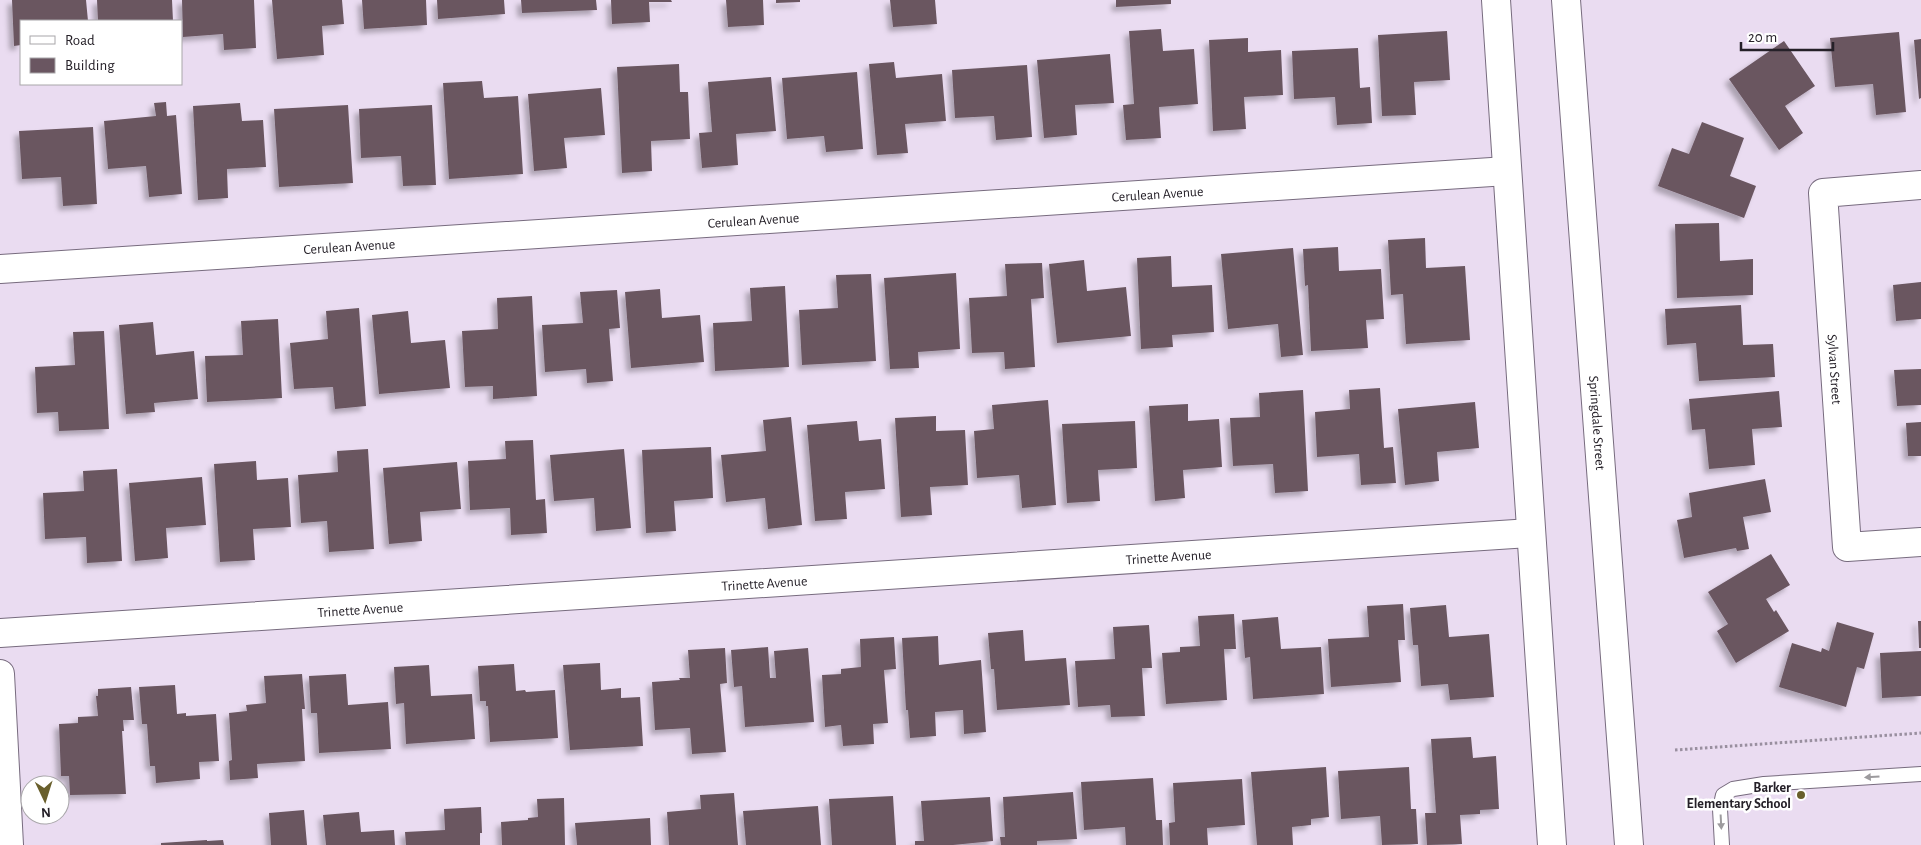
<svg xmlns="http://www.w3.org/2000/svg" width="1921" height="845" viewBox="0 0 1921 845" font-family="'Alegreya Sans',sans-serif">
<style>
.building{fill:#6a5661;filter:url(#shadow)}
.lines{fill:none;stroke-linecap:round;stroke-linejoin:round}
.lane-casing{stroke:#776b7e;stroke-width:16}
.street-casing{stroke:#776b7e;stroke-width:30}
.secondary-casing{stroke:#776b7e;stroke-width:30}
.path{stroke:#998f9f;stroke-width:3;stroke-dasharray:2.5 2.5;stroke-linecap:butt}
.lane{stroke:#fff;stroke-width:14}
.street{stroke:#fff;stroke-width:28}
.secondary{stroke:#fff;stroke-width:28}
.oneway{fill:#9d9b9e}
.poi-dot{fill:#695f2c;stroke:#fff;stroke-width:2}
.labels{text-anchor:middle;stroke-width:5;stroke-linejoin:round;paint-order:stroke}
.street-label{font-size:14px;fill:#252028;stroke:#fff}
.poi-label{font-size:14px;font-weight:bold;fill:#252028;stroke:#fff;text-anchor:end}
</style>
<defs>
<filter id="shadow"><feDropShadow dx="-4.5" dy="4.5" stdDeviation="2.5" flood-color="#0004"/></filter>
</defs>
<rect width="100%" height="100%" fill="#eadcf1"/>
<path class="building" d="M 12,0 L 86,0 L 88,21 L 21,21 L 21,45 L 14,46 Z
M 97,0 L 172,0 L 173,21 L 98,21 Z
M 182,0 L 254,0 L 256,48 L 224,50 L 223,34 L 183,37 Z
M 272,0 L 342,0 L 344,24 L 322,26 L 324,55 L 277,59 Z
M 362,0 L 426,0 L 427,25 L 364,29 Z
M 437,0 L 504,0 L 505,14 L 438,19 Z
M 521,0 L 596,0 L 597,10 L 522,13 Z
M 611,0 L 671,0 L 672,2 L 649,2 L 650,22 L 612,24 Z
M 726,0 L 763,0 L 764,25 L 728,27 Z
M 776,0 L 800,0 L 800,2 L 776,3 Z
M 890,0 L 935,0 L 937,24 L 893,27 Z
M 1116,0 L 1171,0 L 1171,4 L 1116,7 Z
M 1161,29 L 1163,51 L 1194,49 L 1198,104 L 1159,107 L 1161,138 L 1126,140 L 1123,105 L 1134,104 L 1129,31 Z
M 1447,31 L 1450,80 L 1414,82 L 1416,115 L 1382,116 L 1378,35 Z
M 1899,32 L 1906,112 L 1876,115 L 1873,84 L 1835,87 L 1830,38 Z
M 1248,38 L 1248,52 L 1281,50 L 1283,95 L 1244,97 L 1246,129 L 1213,131 L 1209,40 Z
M 1921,39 L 1921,98 L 1919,99 L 1914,40 Z
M 1784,41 L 1815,86 L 1785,106 L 1803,133 L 1779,150 L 1729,79 Z
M 1358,48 L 1360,88 L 1370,87 L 1372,123 L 1337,125 L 1335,97 L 1294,99 L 1292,51 Z
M 1110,54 L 1114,103 L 1075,105 L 1077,135 L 1044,138 L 1037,60 Z
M 894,62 L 896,78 L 942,74 L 946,121 L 905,124 L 908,153 L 877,155 L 869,64 Z
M 679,64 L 680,92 L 688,92 L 690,139 L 651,141 L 652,171 L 622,173 L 617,67 Z
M 1027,65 L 1032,137 L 996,140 L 994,116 L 955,118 L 952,70 Z
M 857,72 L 863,149 L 826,152 L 824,136 L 787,139 L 782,78 Z
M 771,77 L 776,131 L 736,134 L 738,165 L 702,168 L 699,133 L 712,132 L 708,82 Z
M 482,81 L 484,98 L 518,96 L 523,174 L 449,179 L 443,83 Z
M 601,88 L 605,135 L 564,138 L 567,168 L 534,171 L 528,94 Z
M 166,102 L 167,116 L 176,115 L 182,194 L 149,197 L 146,166 L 108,169 L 104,121 L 156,116 L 154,103 Z
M 240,103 L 242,121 L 263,120 L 266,167 L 227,169 L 228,198 L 198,200 L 193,106 Z
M 348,105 L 353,183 L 279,187 L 274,109 Z
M 432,105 L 436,185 L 403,186 L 401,156 L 361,158 L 359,109 Z
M 1702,122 L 1744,138 L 1730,176 L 1756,186 L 1744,218 L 1658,186 L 1672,148 L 1689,154 Z
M 93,127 L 97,204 L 63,206 L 61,177 L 22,179 L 19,131 Z
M 1719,223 L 1720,261 L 1753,259 L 1753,295 L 1677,298 L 1675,224 Z
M 1425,238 L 1426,268 L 1465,266 L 1470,340 L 1406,344 L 1403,294 L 1391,295 L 1388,240 Z
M 1338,247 L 1339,271 L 1381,269 L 1384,319 L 1366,320 L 1368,348 L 1311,351 L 1308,285 L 1305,286 L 1303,249 Z
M 1293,248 L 1303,355 L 1281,357 L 1278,324 L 1228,329 L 1221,254 Z
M 1171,256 L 1172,287 L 1212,285 L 1214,332 L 1172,335 L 1173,347 L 1141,349 L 1137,258 Z
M 1084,260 L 1087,291 L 1126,287 L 1131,336 L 1057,343 L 1049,264 Z
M 1042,263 L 1044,298 L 1031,299 L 1035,367 L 1005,369 L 1004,352 L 972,353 L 969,298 L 1007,296 L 1005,264 Z
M 956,273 L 960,349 L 918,352 L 919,368 L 890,369 L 884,278 Z
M 871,274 L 876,361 L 802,365 L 799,310 L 838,308 L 836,275 Z
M 1921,282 L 1921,319 L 1896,321 L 1893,285 Z
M 785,286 L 789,367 L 715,371 L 713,323 L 752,321 L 750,288 Z
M 660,289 L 662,318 L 700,315 L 704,362 L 631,368 L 625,292 Z
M 617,290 L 620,328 L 609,329 L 613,381 L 587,383 L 586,369 L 545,372 L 542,325 L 583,323 L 580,292 Z
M 532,296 L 537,396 L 493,399 L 493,386 L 465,387 L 462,331 L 498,329 L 497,298 Z
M 1741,305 L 1743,345 L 1773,344 L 1775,377 L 1699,381 L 1696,343 L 1667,345 L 1665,309 Z
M 359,308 L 366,406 L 335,409 L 333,387 L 294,389 L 290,343 L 328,339 L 326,311 Z
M 408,311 L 411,343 L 445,340 L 450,388 L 379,394 L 372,315 Z
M 278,319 L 282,398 L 207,402 L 205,356 L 243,355 L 241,321 Z
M 153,322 L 156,355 L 194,351 L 198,399 L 154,403 L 155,412 L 126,414 L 119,325 Z
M 104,331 L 109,429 L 59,431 L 58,412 L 37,413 L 35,367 L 75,365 L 73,332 Z
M 1921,369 L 1921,405 L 1897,406 L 1894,370 Z
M 1380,388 L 1384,448 L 1393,447 L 1396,483 L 1361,485 L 1359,454 L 1317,457 L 1315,412 L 1350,409 L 1349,390 Z
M 1303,390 L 1308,491 L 1275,493 L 1273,464 L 1233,466 L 1230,418 L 1260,417 L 1259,393 Z
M 1779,391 L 1782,427 L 1752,429 L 1755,465 L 1709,469 L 1705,429 L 1692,430 L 1689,399 Z
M 1048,400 L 1056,505 L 1022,508 L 1019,475 L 977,478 L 974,431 L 994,429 L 992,405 Z
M 1475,402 L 1479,448 L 1437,452 L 1439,481 L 1405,485 L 1398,409 Z
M 1188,404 L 1188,421 L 1219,419 L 1222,467 L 1183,470 L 1185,498 L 1155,501 L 1149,406 Z
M 936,416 L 936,431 L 965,430 L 968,485 L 930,487 L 932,515 L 901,517 L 895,418 Z
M 791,417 L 802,525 L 768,529 L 765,498 L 726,502 L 721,455 L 766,451 L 763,420 Z
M 857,421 L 859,441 L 881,439 L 885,489 L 845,492 L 847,519 L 815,521 L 807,425 Z
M 1135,421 L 1137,468 L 1098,470 L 1100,501 L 1067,503 L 1062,424 Z
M 1921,422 L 1921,456 L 1908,456 L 1906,423 Z
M 533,440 L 536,500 L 545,499 L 547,533 L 511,535 L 510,508 L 470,510 L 468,461 L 506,459 L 505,441 Z
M 711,447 L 713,498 L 674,501 L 676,531 L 646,533 L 642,450 Z
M 368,449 L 374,549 L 329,552 L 327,521 L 301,523 L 298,475 L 338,472 L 337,451 Z
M 624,449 L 631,528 L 596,531 L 594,498 L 554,501 L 550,455 Z
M 256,461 L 257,480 L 288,478 L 291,527 L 253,529 L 255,560 L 220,562 L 214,464 Z
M 457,462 L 461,509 L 420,512 L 422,541 L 389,544 L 383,468 Z
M 117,469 L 122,561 L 87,563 L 86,537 L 45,539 L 43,493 L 84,491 L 83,471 Z
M 202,477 L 206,525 L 166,528 L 168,558 L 135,561 L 129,483 Z
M 1765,479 L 1771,512 L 1743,517 L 1749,549 L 1737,551 L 1736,548 L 1684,558 L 1677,520 L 1692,517 L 1689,493 Z
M 1771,554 L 1790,585 L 1766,599 L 1774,612 L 1776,610 L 1789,631 L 1736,663 L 1717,631 L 1728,624 L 1708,592 Z
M 1403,604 L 1405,640 L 1398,640 L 1401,682 L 1331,687 L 1328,639 L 1369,637 L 1367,606 Z
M 1446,605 L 1449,637 L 1489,634 L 1494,697 L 1450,700 L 1448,684 L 1421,686 L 1418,645 L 1413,645 L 1410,608 Z
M 1234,614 L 1236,649 L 1224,649 L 1227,700 L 1166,704 L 1162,653 L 1180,652 L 1180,647 L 1200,646 L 1198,616 Z
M 1278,617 L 1281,649 L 1321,647 L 1324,694 L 1253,699 L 1250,657 L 1245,658 L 1242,620 Z
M 1918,621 L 1921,621 L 1921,648 L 1919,648 Z
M 1837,622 L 1874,633 L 1864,669 L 1857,667 L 1846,707 L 1779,687 L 1792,643 L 1821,652 L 1822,648 L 1829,651 Z
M 1149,625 L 1152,668 L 1142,668 L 1145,716 L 1111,717 L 1110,705 L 1078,707 L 1075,661 L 1115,659 L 1113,627 Z
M 1023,630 L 1025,661 L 1066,658 L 1070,705 L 997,710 L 994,669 L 991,669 L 988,633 Z
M 938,636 L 939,665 L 981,660 L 986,732 L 964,734 L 963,710 L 935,712 L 936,736 L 910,738 L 908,710 L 906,710 L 902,638 Z
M 894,637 L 896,669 L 884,670 L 888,723 L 873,724 L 874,744 L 843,746 L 841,725 L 825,727 L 822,675 L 841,674 L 841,669 L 861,667 L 860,639 Z
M 768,647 L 770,678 L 776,678 L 774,651 L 808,648 L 814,722 L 745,727 L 742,686 L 734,687 L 731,650 Z
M 725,648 L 727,683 L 720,684 L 726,752 L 692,754 L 690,728 L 655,730 L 652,682 L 680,680 L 679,678 L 690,678 L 688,650 Z
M 1921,651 L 1921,696 L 1882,698 L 1880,653 Z
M 600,663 L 601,690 L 621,688 L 621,698 L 640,697 L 643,746 L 570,750 L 563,665 Z
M 514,664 L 516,691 L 525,690 L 526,692 L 555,690 L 558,738 L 490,742 L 488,706 L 486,706 L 486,701 L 480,701 L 478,666 Z
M 429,665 L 431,696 L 472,694 L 475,739 L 406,744 L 404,703 L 396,704 L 394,667 Z
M 302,674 L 305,709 L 302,709 L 305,761 L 257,764 L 258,778 L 230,780 L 229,761 L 232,760 L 229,713 L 247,711 L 246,705 L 266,703 L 264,676 Z
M 346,674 L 348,705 L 388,702 L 391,749 L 319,753 L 317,713 L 311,713 L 309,676 Z
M 175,685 L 177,714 L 186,713 L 186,716 L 216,714 L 219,761 L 199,762 L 200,779 L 156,783 L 155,766 L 150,766 L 147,724 L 142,724 L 139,687 Z
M 131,687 L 134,720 L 123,720 L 124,731 L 122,731 L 126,794 L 70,795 L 69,776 L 61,776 L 59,724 L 78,723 L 78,717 L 98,716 L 96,696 L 98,696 L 98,689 Z
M 1471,737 L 1473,758 L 1496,756 L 1499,809 L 1480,810 L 1480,814 L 1460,815 L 1462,844 L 1427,845 L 1425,813 L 1436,813 L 1431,739 Z
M 1326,767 L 1329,817 L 1311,819 L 1311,825 L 1292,827 L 1293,845 L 1257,845 L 1251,772 Z
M 1409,767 L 1411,809 L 1416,809 L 1418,844 L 1382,845 L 1380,816 L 1341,819 L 1338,771 Z
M 1153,778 L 1156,820 L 1162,820 L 1163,845 L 1126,845 L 1125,827 L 1084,830 L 1081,782 Z
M 1242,779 L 1245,825 L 1207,828 L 1208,845 L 1170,845 L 1169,823 L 1175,822 L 1173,783 Z
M 1073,792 L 1077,839 L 1037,841 L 1037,845 L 1001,845 L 1000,837 L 1005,837 L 1003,797 Z
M 734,793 L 738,845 L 669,845 L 667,812 L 701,809 L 700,795 Z
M 893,796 L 896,845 L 832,845 L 829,799 Z
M 990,797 L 993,841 L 953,845 L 915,845 L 915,841 L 924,841 L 921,801 Z
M 564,798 L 565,845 L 502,845 L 501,822 L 528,820 L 528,818 L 538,817 L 537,799 Z
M 818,806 L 821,845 L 746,845 L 743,811 Z
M 481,807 L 482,833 L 480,833 L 480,845 L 406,845 L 405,832 L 445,830 L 444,809 Z
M 304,810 L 307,845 L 271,845 L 269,813 Z
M 359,812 L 361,832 L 394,830 L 395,845 L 326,845 L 323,815 Z
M 650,818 L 651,845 L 577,845 L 575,823 Z
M 207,840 L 207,841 L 223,840 L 224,845 L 161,845 L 161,843 Z"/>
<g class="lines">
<g class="lane-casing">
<path id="lane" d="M 1722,845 L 1720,809 L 1723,795 L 1733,789 L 1764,784 L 1921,774"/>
</g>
<g class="street-casing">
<g id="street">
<path d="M 1496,0 L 1552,845"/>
<path id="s1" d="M 1921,185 L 1823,193 L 1847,547 L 1921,542"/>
<path id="s2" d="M 0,269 L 1507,171"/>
<path id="s3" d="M 0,633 L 1530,533"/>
<path d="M 0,674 L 9,845"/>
</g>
</g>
<g class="secondary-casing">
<g id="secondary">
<path id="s4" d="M 1566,0 L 1629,845"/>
</g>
</g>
<path class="path" d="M 1675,750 L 1921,733"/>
<use href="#lane" class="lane"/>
<use href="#street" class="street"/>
<use href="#secondary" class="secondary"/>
</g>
<defs><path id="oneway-solid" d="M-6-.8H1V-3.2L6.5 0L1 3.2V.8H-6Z" transform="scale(1.25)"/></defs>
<g class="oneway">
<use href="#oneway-solid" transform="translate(1872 777) rotate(176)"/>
<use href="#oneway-solid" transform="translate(1721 822) rotate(87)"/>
</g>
<circle class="poi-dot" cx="1801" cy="795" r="5"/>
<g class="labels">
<g class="street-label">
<text dy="5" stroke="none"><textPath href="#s2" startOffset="1160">Cerulean Avenue</textPath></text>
<text dy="5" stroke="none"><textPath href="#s2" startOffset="755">Cerulean Avenue</textPath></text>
<text dy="5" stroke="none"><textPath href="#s2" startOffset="350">Cerulean Avenue</textPath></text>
<text dy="5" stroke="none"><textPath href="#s1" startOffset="275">Sylvan Street</textPath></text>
<text dy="5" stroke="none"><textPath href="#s4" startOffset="424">Springdale Street</textPath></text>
<text dy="5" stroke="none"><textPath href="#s3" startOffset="1171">Trinette Avenue</textPath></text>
<text dy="5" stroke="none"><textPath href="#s3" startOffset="766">Trinette Avenue</textPath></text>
<text dy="5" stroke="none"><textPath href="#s3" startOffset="361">Trinette Avenue</textPath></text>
</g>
<g class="poi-label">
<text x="1791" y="792">Barker<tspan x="1791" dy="16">Elementary School</tspan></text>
</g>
</g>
<rect x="20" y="20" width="162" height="65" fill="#ffffff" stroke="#a8a6a9"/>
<rect x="30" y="36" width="25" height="8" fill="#ffffff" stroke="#a8a6a9"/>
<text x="65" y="45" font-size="15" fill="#252028">Road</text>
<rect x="30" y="58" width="25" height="15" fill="#6a5661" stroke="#a8a6a9"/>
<text x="65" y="70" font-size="15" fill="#252028">Building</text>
<g transform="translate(45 800) rotate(176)"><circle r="24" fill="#ffffff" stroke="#a8a6a9"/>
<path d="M0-4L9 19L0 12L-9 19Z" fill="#695f2c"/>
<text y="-8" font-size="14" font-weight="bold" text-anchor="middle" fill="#252028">N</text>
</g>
<path d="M1741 42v8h92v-8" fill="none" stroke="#252028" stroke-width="2.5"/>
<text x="1748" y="42" font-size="15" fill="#252028" stroke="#ffffff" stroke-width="4" paint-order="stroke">20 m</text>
</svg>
